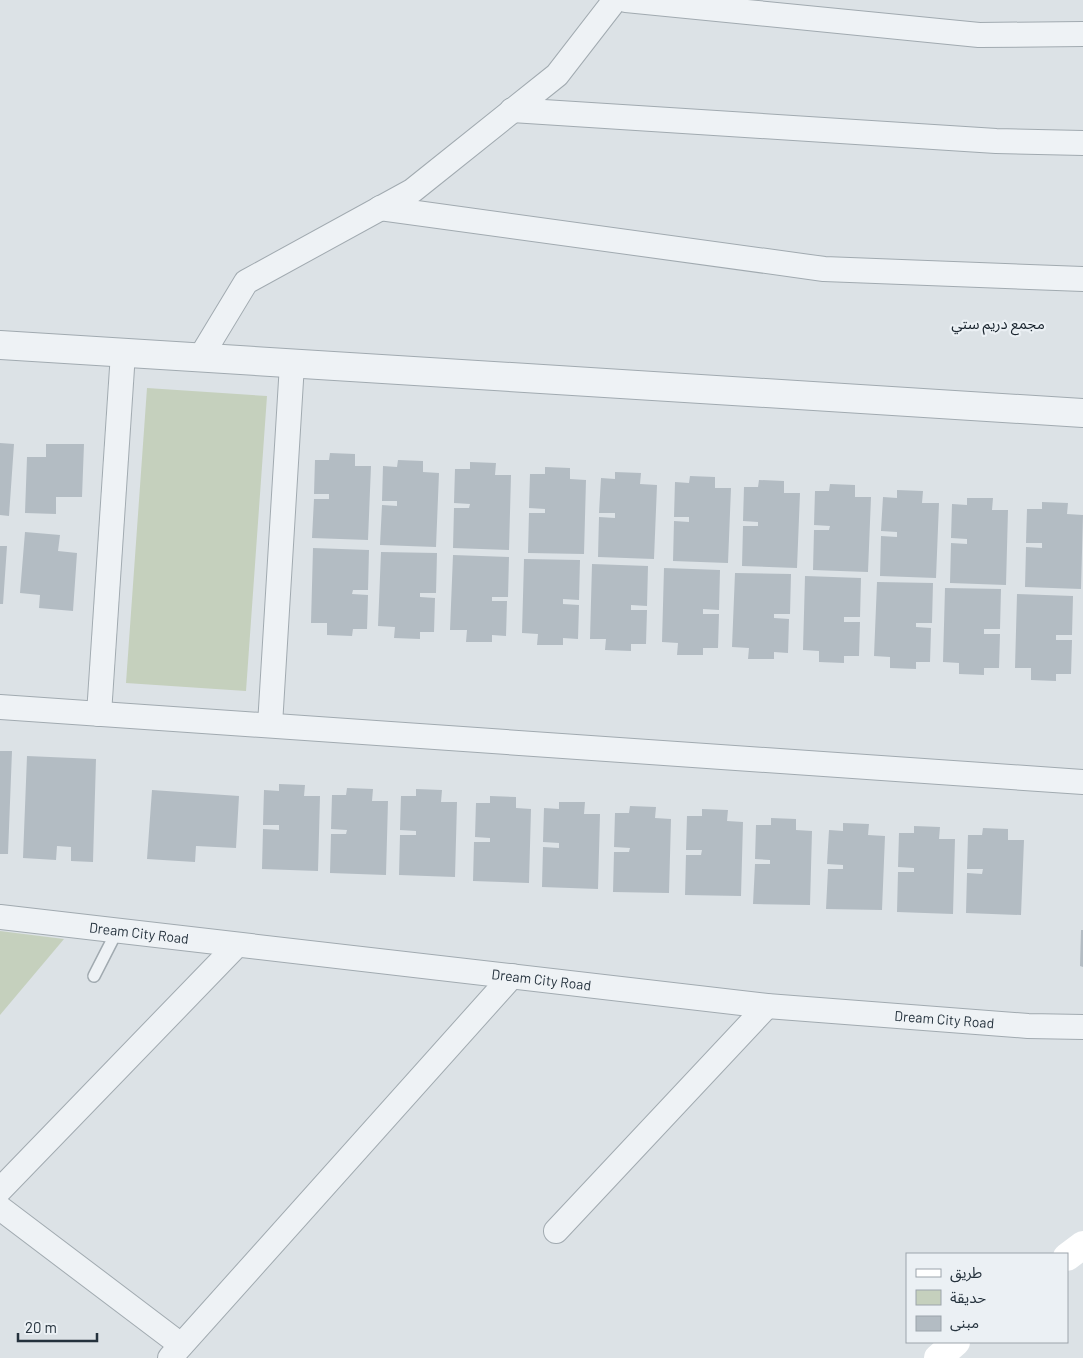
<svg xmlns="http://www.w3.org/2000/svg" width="1083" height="1358" viewBox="0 0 1083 1358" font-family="Barlow,'Noto Sans Arabic',sans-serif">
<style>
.green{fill:#c5d0bd}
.building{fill:#b3bcc3}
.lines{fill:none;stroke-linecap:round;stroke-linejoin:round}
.service-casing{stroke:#a1aab0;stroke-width:14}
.minor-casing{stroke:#a1aab0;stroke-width:26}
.tertiary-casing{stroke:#a1aab0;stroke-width:30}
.service{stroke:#eef2f5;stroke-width:11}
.minor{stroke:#eef2f5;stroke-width:24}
.tertiary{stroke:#eef2f5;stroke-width:28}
.secondary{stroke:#fff;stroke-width:28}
.labels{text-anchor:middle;stroke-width:4.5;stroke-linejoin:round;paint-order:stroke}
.street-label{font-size:14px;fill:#25323d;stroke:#ebf0f4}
.neighbourhood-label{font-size:15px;fill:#18232d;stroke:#ebf0f4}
</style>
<rect width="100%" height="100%" fill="#dce2e6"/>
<path class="green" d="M 147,388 L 267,396 L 246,691 L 126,683 Z
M 0,931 L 64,939 L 0,1015 Z"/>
<path class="building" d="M 0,443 L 14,444 L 9,516 L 0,515 Z
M 46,444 L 84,444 L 82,497 L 56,497 L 56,514 L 25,513 L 27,457 L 46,457 Z
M 330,453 L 355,454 L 355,466 L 371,466 L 368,540 L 312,538 L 314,499 L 329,499 L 329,494 L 314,494 L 315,460 L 329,460 Z
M 398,460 L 423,461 L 423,472 L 439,473 L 436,547 L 380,545 L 382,505 L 397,506 L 397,501 L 382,501 L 383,466 L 397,467 Z
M 470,462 L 496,463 L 495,475 L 511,475 L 509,550 L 453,548 L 454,508 L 469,508 L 470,504 L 454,503 L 455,469 L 470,469 Z
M 545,467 L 570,468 L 570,479 L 586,480 L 584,554 L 528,553 L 529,513 L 545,513 L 545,509 L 529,508 L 530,474 L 545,474 Z
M 615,472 L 641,473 L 640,484 L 657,485 L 654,559 L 598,557 L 599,517 L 615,518 L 615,513 L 599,513 L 601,478 L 615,479 Z
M 690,476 L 715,477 L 715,488 L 731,488 L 728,563 L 673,561 L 674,521 L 689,522 L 689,517 L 674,517 L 675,482 L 689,483 Z
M 759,480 L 784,481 L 784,493 L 800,493 L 797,568 L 742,566 L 743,526 L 758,526 L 758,522 L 743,521 L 744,487 L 758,487 Z
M 830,484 L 855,485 L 855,497 L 871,497 L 868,572 L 813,570 L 814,530 L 829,530 L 830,526 L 814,525 L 815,491 L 829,491 Z
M 897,490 L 923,491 L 922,503 L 939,503 L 936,578 L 880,576 L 881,536 L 897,537 L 897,532 L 881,531 L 883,497 L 897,498 Z
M 967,498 L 993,498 L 992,510 L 1008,510 L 1006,585 L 950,583 L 951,543 L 967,544 L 967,539 L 951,538 L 952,504 L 967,505 Z
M 1042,502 L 1068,503 L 1067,514 L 1083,515 L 1081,589 L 1025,587 L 1026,547 L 1042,548 L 1042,543 L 1026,543 L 1027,509 L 1042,509 Z
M 25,532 L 60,535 L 58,551 L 77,553 L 73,611 L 39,608 L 40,595 L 20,593 Z
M 0,546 L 7,546 L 3,604 L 0,604 Z
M 313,548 L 369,550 L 368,590 L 353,590 L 352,594 L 368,595 L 367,629 L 353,629 L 352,636 L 327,635 L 327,623 L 311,623 Z
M 381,552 L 437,553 L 436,593 L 420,593 L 420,597 L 435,598 L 434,632 L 420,632 L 420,639 L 394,638 L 395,627 L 378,626 Z
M 453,555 L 509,557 L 508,597 L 492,597 L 492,601 L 507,601 L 506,636 L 492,635 L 492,642 L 466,642 L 467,630 L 450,630 Z
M 524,559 L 580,560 L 579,600 L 563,599 L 563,604 L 579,605 L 578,639 L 563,638 L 563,645 L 537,645 L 538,634 L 522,633 Z
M 592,564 L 648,566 L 647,606 L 631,605 L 631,610 L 647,610 L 646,644 L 631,644 L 631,651 L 605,650 L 606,639 L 590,639 Z
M 664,568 L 720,570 L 719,610 L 703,609 L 703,614 L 719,614 L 718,648 L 703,648 L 703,655 L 677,655 L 678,643 L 662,642 Z
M 735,573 L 791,574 L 790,614 L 774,614 L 774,618 L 789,619 L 788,653 L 774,652 L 774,659 L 748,659 L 749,648 L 732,647 Z
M 805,576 L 861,578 L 860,617 L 844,617 L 844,622 L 860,622 L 859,656 L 844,656 L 844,663 L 819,662 L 819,651 L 803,650 Z
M 877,582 L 933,583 L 932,623 L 916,623 L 916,627 L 931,628 L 930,662 L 916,662 L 916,669 L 890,668 L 890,657 L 874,656 Z
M 945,588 L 1001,589 L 1000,629 L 984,629 L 984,634 L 1000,634 L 999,668 L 984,668 L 984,675 L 959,674 L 959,663 L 943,662 Z
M 1017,594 L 1073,596 L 1072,635 L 1056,635 L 1056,640 L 1072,640 L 1071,674 L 1056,674 L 1056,681 L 1031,680 L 1031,668 L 1015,668 Z
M 0,751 L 12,751 L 8,854 L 0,854 Z
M 27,756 L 96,759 L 93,862 L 71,861 L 71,847 L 57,846 L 56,860 L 23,858 Z
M 279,784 L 305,785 L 304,796 L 320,796 L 318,871 L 262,869 L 263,829 L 279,830 L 279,825 L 263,825 L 264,790 L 279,791 Z
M 347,788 L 373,789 L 372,801 L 388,801 L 386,875 L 330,873 L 331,834 L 346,834 L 347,830 L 331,829 L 332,795 L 346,795 Z
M 416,789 L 442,790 L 441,802 L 457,802 L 455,877 L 399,875 L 400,835 L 416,835 L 416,831 L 400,830 L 401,796 L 416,796 Z
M 152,790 L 239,796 L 236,848 L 196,846 L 195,862 L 147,859 Z
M 490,796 L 516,797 L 516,808 L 531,809 L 529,883 L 473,881 L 474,842 L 490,842 L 490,838 L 475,837 L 476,803 L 490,803 Z
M 559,802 L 585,802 L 584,814 L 600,814 L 598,889 L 542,887 L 543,847 L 559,848 L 559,843 L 543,842 L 544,808 L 559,809 Z
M 630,806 L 656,807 L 655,818 L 671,819 L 669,893 L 613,892 L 614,852 L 629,852 L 630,848 L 614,847 L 615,813 L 629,813 Z
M 702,809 L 728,810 L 727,821 L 743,822 L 741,896 L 685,895 L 686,855 L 701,855 L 702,850 L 686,850 L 687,816 L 702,816 Z
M 771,818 L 796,819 L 796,830 L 812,831 L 810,905 L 753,904 L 755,864 L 770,864 L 770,860 L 755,859 L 756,825 L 771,825 Z
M 843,823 L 869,824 L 868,835 L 885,836 L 882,910 L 826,909 L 828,869 L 843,869 L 843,865 L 827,864 L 829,830 L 843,831 Z
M 914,826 L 940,827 L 939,839 L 955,839 L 953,914 L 897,912 L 898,872 L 914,872 L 914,868 L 898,867 L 899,833 L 914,833 Z
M 983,828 L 1008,829 L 1008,840 L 1024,840 L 1021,915 L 966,913 L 967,873 L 982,874 L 983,869 L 967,869 L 968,835 L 982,835 Z
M 1081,930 L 1083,930 L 1083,967 L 1080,966 Z"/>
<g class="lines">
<g class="service-casing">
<path id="service" d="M 94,976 L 117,931"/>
</g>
<g class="minor-casing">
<g id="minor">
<path d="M 626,0 L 979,35 L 1083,34"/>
<path d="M 512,110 L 996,141 L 1083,143"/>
<path d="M 380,208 L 824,269 L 1083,279"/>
<path d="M 200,358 L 246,282 L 412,191 L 557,75 L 615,0"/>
<path d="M 0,707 L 1083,782"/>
<path d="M 99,714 L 123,353"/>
<path d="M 270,725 L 292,364"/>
<path id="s1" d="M 0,917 L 767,1006 L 1028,1026 L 1083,1027"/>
<path d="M 0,1190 L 237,945"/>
<path d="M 0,1208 L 181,1345"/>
<path d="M 556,1231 L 767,1006"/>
<path d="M 170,1358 L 512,976"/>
</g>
</g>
<g class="tertiary-casing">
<path id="tertiary" d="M 0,345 L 1083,413"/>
</g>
<use href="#service" class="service"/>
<use href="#minor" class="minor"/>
<use href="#tertiary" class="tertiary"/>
<path class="secondary" d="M 1067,1257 L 1083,1245
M 938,1358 L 956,1342"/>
</g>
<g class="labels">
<g class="street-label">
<text dy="5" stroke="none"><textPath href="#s1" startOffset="140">Dream City Road</textPath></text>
<text dy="5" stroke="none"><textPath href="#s1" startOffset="545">Dream City Road</textPath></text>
<text dy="5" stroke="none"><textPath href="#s1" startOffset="950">Dream City Road</textPath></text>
</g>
<g class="neighbourhood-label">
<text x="998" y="329">مجمع دريم ستي</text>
</g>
</g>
<rect x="906" y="1253" width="162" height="90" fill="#ebf0f4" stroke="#9ca4ab"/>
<rect x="916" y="1269" width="25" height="8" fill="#ffffff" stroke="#9ca4ab"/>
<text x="950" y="1278" font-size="15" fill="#25323d">طريق</text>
<rect x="916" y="1290" width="25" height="15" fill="#c5d0bd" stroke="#9ca4ab"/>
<text x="950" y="1303" font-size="15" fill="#25323d">حديقة</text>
<rect x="916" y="1316" width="25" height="15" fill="#b3bcc3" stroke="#9ca4ab"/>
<text x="950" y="1328" font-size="15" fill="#25323d">مبنى</text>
<path d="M18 1333v8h79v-8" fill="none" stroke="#25323d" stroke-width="2.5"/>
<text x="25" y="1333" font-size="15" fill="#25323d" stroke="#ebf0f4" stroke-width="4" paint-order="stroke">20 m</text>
</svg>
